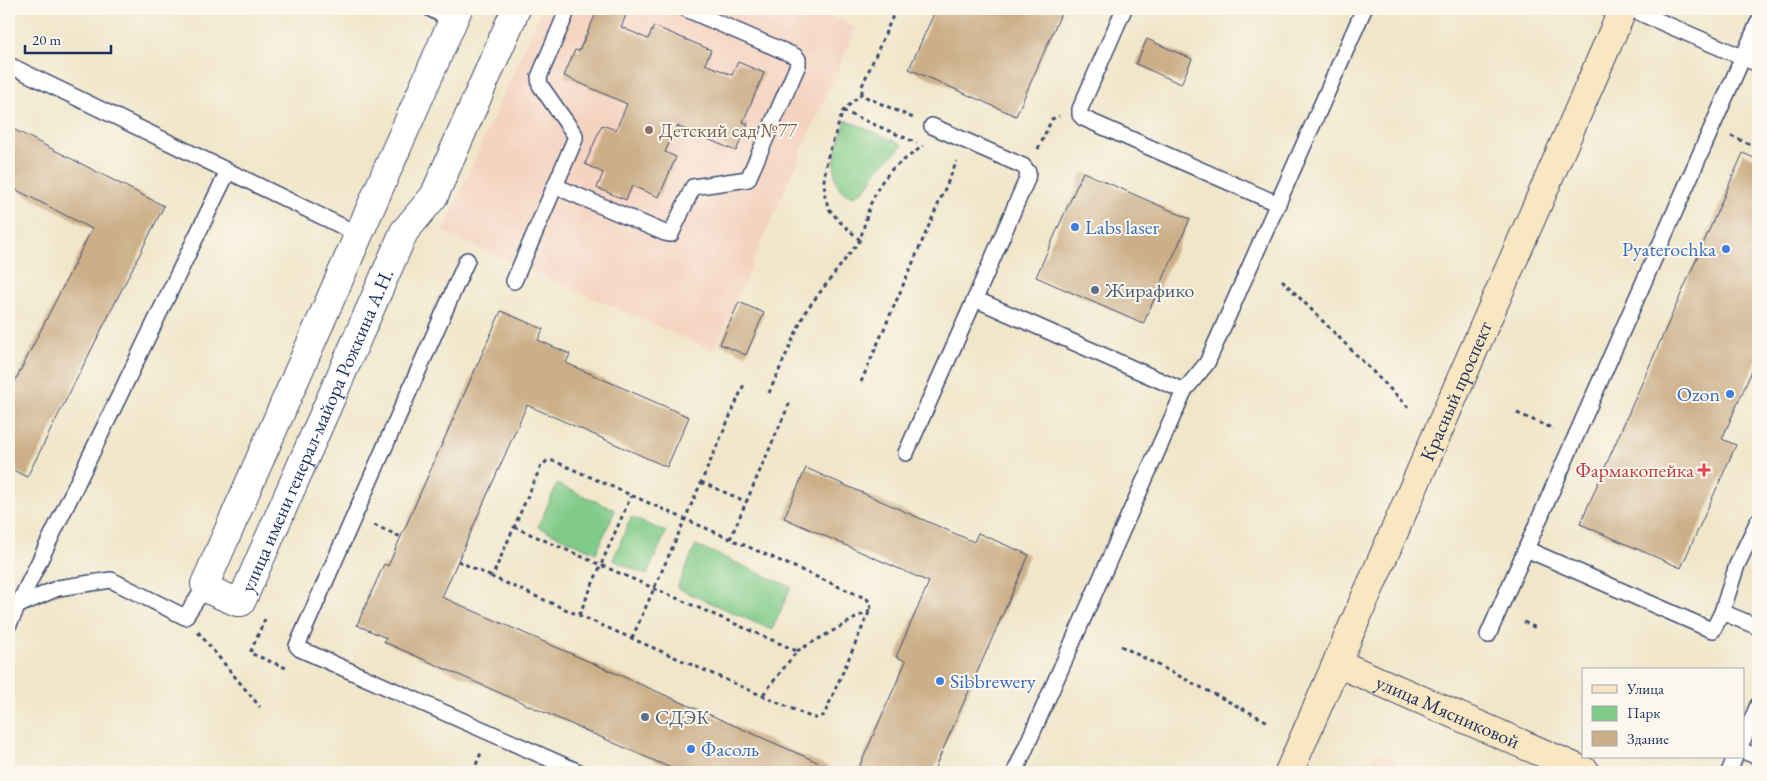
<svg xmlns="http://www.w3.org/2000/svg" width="1767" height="781" viewBox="0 0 1767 781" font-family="'EB Garamond',serif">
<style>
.built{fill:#f5d3c1}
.green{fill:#80cb88;stroke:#4e7d73}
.building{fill:#ccaf89}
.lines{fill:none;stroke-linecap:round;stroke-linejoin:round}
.lane-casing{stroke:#3b4a6e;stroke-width:18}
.street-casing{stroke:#3b4a6e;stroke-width:30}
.secondary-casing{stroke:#3b4a6e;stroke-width:30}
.path{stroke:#3b4a6e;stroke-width:3;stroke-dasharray:4 4;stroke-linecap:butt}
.lane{stroke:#fff;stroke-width:15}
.street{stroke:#fff;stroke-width:28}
.secondary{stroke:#f9e7c3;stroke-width:28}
.education-dot{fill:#8d6e63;stroke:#fbf7ec;stroke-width:2}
.shop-dot{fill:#3f7fe0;stroke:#fbf7ec;stroke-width:2}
.service-dot{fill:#5c6f8a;stroke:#fbf7ec;stroke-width:2}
.health-dot{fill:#e0444e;stroke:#fbf7ec;stroke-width:2}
.labels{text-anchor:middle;stroke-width:4;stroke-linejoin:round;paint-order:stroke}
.education-label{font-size:20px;fill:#785e54;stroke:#fbf7ec;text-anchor:start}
.shop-label{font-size:20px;fill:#366cbe;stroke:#fbf7ec;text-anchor:start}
.service-label{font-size:20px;fill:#4e5e75;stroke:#fbf7ec;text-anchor:start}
.street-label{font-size:20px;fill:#1b2f5e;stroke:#fbf7ec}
.health-label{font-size:20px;fill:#be3a42;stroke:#fbf7ec;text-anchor:end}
</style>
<rect width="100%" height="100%" fill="#fbf7ec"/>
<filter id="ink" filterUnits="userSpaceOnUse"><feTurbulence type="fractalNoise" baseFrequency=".02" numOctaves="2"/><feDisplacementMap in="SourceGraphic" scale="10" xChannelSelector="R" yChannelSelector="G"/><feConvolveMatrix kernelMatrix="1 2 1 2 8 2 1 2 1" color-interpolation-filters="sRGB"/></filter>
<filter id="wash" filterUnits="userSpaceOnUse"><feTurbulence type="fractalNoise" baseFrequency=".0096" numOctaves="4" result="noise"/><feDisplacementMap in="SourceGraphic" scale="20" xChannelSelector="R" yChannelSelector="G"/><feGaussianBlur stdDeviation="1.12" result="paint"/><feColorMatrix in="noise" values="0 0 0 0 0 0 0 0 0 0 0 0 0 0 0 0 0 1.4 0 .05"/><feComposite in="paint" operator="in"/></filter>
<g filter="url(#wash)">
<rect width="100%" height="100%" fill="#f1e6ca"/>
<path class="built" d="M 541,9 L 812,9 L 856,28 L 714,351 L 443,232 Z
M 1378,753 L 1422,772 L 1346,772 Z"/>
<path class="green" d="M 846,120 L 903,145 C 896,152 888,159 881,166 C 873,175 870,187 859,193 C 855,196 849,196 845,193 C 824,179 840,138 846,120 Z
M 557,484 L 615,510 L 596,553 L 538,527 Z
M 631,517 L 666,532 L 647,575 L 613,560 Z
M 696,545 L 791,587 L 772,630 L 677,588 Z"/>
<g id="blocks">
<path class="building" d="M 598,9 L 616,9 L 627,13 L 621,27 L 648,39 L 654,26 L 711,50 L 705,64 L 732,75 L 738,62 L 764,73 L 743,122 L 748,124 L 736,151 L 677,126 L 665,152 L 676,157 L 659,197 L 632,186 L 626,200 L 597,188 L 603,173 L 585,164 L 602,125 L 616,130 L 627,104 L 564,76 L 575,50 L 579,51 Z
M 936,9 L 1063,9 L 1016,116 L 909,69 Z
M 1147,39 L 1192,59 L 1181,84 L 1136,64 Z
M 9,127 L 164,206 L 27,477 L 9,468 L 9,393 L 92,229 L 9,186 Z
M 1743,153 L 1758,160 L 1758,357 L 1722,439 L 1736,445 L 1681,568 L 1580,524 Z
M 1083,172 L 1190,219 L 1143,324 L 1036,277 Z
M 739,302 L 764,313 L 746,355 L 720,344 Z
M 501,311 L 543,329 L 538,340 L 570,354 L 566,363 L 689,417 L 667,467 L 527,405 L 442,597 L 840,772 L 680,772 L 384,642 L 386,638 L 357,625 L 384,564 L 388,566 Z
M 806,468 L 974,542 L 978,533 L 1029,555 L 933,772 L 857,772 L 906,661 L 896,657 L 929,582 L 784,518 Z"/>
</g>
</g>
<g filter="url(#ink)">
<use href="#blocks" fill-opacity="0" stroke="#3b4a6e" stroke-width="1"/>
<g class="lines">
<g class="lane-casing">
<path id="lane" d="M 431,9 L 453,21
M 568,9 L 539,77 L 540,85 L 575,135 L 575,139 L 555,186 L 665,233 L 671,234 L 693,187 L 748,179 L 798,65 L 798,59 L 795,56 L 686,9
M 1124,9 L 1080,109 L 1080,115 L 1083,118 L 1278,204
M 1631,9 L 1758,64
M 1758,23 L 1526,549 L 1709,629 L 1713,630 L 1722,612 L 1758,627
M 9,65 L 360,235
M 932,126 L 1023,166 L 1028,172 L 1027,179 L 975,299 L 1184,391
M 467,260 L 297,646 L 300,649 L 579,772
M 514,281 L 555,186
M 906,453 L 975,299
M 17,606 L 58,588 L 111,580 L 185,617 L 205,587
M 1722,612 L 1737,565 L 1758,521
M 9,624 L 228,171
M 1488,635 L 1526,549
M 1743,740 L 1758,705
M 1743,751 L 1758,757
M 1015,772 L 1184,391 L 1207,363 L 1364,9
M 1729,772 L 1735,757"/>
</g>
<g class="street-casing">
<g id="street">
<path id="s1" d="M 458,9 L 205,584 L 207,589 L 237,602 L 241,602 L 242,600 L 404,232 L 434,196 L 516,9"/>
</g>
</g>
<g class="secondary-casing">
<g id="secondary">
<path id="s2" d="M 1337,663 L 1586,772"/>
<path id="s3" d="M 1289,772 L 1623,9"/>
</g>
</g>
<path class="path" d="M 896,9 L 862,86 L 862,93 L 866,97 L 913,118
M 843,111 L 917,143
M 1731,136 L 1758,148
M 1038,149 L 1052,119 L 1059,116
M 860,240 L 840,222 L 829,209 L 825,197 L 824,180 L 827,159 L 843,111 L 862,93
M 1282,280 L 1408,407
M 861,382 L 957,161
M 769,393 L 805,312 L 860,240 L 870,205 L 880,184 L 893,168 L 923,146
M 1517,413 L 1554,429
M 701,482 L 747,502
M 374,525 L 401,537
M 514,527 L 797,651 L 762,696
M 730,539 L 790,402
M 458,561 L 492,577
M 579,615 L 631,496
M 265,619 L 250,653 L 286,668
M 1524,622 L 1536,628
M 198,632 L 260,707
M 632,638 L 685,519 L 867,599 L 871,604 L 870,610 L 824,715 L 819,718 L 813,718 L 492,577 L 541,466 L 547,461 L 554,461 L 685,519 L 745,382
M 1121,646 L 1270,723
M 797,651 L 870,610
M 473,772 L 481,753
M 1375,772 L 1376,768 L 1385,772"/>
<use href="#lane" class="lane"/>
<use href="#street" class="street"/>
<use href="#secondary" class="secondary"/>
</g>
</g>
<circle class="education-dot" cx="649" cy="130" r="5"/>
<g class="shop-dot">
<circle cx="1075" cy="227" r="5"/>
<circle cx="1726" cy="249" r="5"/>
<circle cx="1730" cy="394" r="5"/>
<circle cx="940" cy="681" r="5"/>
<circle cx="691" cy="749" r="5"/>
</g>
<g class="service-dot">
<circle cx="1095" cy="290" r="5"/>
<circle cx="645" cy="717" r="5"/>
</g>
<path class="health-dot" d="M1701.5 462.5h5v5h5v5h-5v5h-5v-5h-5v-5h5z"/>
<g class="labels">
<g class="education-label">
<text x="659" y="137">Детский сад №77</text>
</g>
<g class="shop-label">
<text x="1085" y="234">Labs laser</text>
<text x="1716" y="256" text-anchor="end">Pyaterochka</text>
<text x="1720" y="401" text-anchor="end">Ozon</text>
<text x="950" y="688">Sibbrewery</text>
<text x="701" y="756">Фасоль</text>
</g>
<g class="service-label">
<text x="1105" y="297">Жирафико</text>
<text x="655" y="724">СДЭК</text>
</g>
<g class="street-label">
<text dy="7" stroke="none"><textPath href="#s3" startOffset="416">Красный проспект</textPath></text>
<text dy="7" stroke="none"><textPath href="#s1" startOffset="858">улица имени генерал-майора Рожкина А.Н.</textPath></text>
<text dy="7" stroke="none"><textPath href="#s2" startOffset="121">улица Мясниковой</textPath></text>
</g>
<g class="health-label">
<text x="1694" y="477">Фармакопейка</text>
</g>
</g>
<rect width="1767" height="781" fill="none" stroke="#fbf7ec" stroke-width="30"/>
<rect x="1582" y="668" width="162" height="90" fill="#fbf7ec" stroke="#a1a7b3"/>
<rect x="1592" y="685" width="25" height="8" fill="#f9e7c3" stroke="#a1a7b3"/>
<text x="1627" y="694" font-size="15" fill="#1b2f5e">Улица</text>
<rect x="1592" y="706" width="25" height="15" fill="#80cb88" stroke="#a1a7b3"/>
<text x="1627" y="718" font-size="15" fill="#1b2f5e">Парк</text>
<rect x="1592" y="731" width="25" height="15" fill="#ccaf89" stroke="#a1a7b3"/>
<text x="1627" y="744" font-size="15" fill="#1b2f5e">Здание</text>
<path d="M25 45v8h86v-8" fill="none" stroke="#1b2f5e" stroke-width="2.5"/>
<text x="32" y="45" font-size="15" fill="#1b2f5e" stroke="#fbf7ec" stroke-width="4" paint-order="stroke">20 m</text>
</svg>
